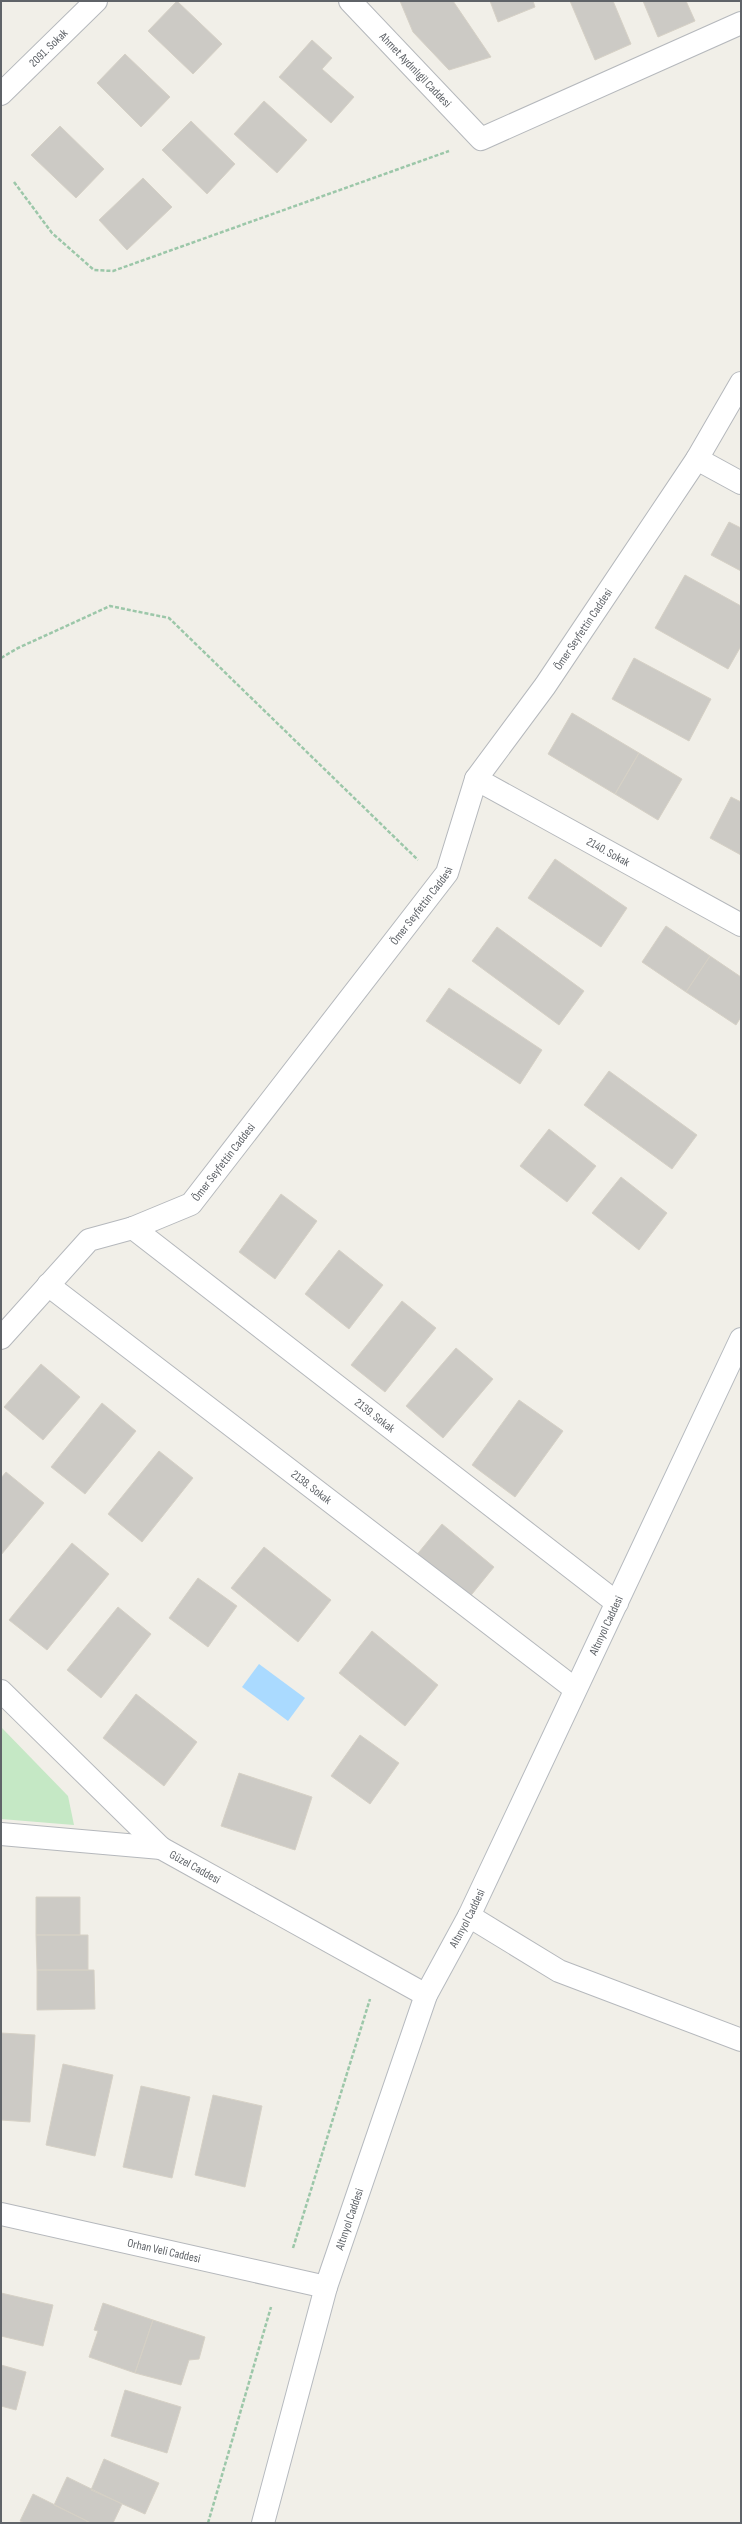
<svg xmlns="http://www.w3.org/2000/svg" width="742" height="2524" viewBox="0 0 742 2524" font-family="'Sofia Sans Condensed',sans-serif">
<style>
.green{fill:#c5e8c5}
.water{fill:#aadaff}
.building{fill:#cccac5;stroke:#d6d1c6}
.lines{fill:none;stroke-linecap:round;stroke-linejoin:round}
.minor-casing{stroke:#b5b8bc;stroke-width:24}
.secondary-casing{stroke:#b6babf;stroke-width:24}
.path{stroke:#9cc7a9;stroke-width:2.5;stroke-dasharray:4 2;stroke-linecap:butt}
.minor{stroke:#fff;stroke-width:22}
.secondary{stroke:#fff;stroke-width:22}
.labels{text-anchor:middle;stroke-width:4;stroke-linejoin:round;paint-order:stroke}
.street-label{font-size:12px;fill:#5f6368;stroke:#fff}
</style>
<rect width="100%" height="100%" fill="#f1efe8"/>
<path class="green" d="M 1,1727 L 68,1796 L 74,1825 L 1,1819 Z"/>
<path class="water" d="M 259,1664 L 305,1698 L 288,1721 L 242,1687 Z"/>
<path class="building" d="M 177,1 L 222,44 L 193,74 L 148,31 Z
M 400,1 L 453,1 L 491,57 L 449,70 L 413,32 Z
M 490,1 L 533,1 L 535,7 L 498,22 Z
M 570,1 L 613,1 L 631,44 L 595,60 Z
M 643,1 L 686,1 L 695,21 L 658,37 Z
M 312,40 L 332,58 L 322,69 L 354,97 L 331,123 L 279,77 Z
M 125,54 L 170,97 L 141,127 L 97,83 Z
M 264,101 L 307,140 L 277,173 L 234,134 Z
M 191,121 L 235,164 L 207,194 L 162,150 Z
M 60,126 L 104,169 L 76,198 L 31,155 Z
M 143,178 L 172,207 L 127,250 L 99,220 Z
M 729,522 L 741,528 L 741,571 L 711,555 Z
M 685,575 L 741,606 L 741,646 L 728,669 L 655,628 Z
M 634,658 L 711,699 L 689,741 L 612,699 Z
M 572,713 L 639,753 L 615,794 L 548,754 Z
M 639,753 L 682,779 L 658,820 L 615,794 Z
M 731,797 L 741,802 L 741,855 L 710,838 Z
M 555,859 L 627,908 L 601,947 L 528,898 Z
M 666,926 L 710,956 L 686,992 L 642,962 Z
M 497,927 L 584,991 L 559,1025 L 472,961 Z
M 710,956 L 741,977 L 741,1017 L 736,1025 L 686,992 Z
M 449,988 L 542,1050 L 520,1084 L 426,1021 Z
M 609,1071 L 697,1135 L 672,1169 L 584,1105 Z
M 549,1129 L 596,1166 L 567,1202 L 520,1166 Z
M 621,1177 L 667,1213 L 639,1250 L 592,1213 Z
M 281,1194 L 317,1221 L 275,1279 L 239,1252 Z
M 339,1250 L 383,1285 L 349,1329 L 305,1294 Z
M 402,1301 L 436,1328 L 385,1392 L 351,1365 Z
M 456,1348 L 493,1379 L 443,1438 L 406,1406 Z
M 41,1364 L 80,1397 L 43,1440 L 4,1407 Z
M 519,1400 L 563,1431 L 515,1497 L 472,1465 Z
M 102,1403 L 136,1431 L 85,1494 L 51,1467 Z
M 159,1451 L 193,1478 L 142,1542 L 108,1514 Z
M 6,1472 L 44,1503 L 1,1555 L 1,1478 Z
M 442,1524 L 494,1567 L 468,1599 L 415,1557 Z
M 72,1543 L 109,1574 L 47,1650 L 9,1620 Z
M 264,1547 L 331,1600 L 298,1642 L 231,1588 Z
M 198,1578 L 237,1606 L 208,1647 L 169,1618 Z
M 118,1607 L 151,1634 L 101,1698 L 67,1670 Z
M 372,1631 L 438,1685 L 405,1726 L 339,1673 Z
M 136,1694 L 197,1742 L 164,1786 L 103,1738 Z
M 360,1735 L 399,1763 L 370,1804 L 331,1776 Z
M 239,1773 L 312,1797 L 295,1850 L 221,1826 Z
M 36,1897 L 80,1897 L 80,1935 L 36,1935 Z
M 36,1935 L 88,1935 L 88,1970 L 37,1970 Z
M 37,1970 L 94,1970 L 95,2009 L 37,2010 Z
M 1,2033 L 35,2035 L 30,2122 L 1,2120 Z
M 63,2064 L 113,2075 L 95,2156 L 46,2145 Z
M 141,2086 L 190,2097 L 172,2178 L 123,2167 Z
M 213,2095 L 262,2106 L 245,2187 L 195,2175 Z
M 1,2293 L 53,2305 L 43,2346 L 1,2336 Z
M 103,2303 L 153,2320 L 135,2373 L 89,2357 L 98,2331 L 94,2330 Z
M 153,2320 L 205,2337 L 199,2359 L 189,2360 L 181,2385 L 135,2373 Z
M 1,2365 L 26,2372 L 16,2410 L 1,2406 Z
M 125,2390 L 181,2407 L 167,2453 L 111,2436 Z
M 104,2459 L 159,2483 L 145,2514 L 91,2490 Z
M 67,2477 L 122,2504 L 113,2523 L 91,2523 L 54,2505 Z
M 33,2494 L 87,2521 L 86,2523 L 25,2523 L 20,2521 Z"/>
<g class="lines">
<g class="minor-casing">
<g id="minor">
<path id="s1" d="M 350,1 L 481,139 L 741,23"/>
<path id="s2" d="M 1,94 L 96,1"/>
<path d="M 697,459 L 741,483"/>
<path id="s3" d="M 476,779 L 741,925"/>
<path id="s4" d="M 133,1228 L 617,1603"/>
<path id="s5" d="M 48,1285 L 575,1689"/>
<path id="s6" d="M 1,1338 L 89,1240 L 133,1228 L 191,1204 L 447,873 L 476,779 L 545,686 L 697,459 L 741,383"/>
<path id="s7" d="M 1,1691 L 161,1848 L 426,1995"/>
<path d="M 1,1834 L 161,1848"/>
<path d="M 469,1916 L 559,1971 L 741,2040"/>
<path id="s8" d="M 1,2214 L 326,2287"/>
</g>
</g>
<g class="secondary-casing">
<g id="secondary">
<path id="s9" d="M 263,2523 L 326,2287 L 426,1995 L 469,1916 L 741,1339"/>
</g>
</g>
<path class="path" d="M 14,182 L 52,233 L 94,270 L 113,271 L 449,151
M 1,658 L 18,648 L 110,606 L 169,618 L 418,860
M 293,2248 L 370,1999
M 208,2523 L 271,2307"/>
<use href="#minor" class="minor"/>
<use href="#secondary" class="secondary"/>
</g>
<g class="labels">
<g class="street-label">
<text dy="4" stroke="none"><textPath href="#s2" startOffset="66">2091. Sokak</textPath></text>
<text dy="4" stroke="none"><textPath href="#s1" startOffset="95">Ahmet Aydınlıgil Caddesi</textPath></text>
<text dy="4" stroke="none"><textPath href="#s6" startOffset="941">Ömer Seyfettin Caddesi</textPath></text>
<text dy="4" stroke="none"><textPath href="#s3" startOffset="151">2140. Sokak</textPath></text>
<text dy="4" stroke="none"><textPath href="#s6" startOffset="617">Ömer Seyfettin Caddesi</textPath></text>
<text dy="4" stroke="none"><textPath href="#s6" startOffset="293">Ömer Seyfettin Caddesi</textPath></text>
<text dy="4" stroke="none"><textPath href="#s4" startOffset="306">2139. Sokak</textPath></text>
<text dy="4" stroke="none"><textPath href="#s5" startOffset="332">2138. Sokak</textPath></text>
<text dy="4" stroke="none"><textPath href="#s9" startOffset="964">Altınyol Caddesi</textPath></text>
<text dy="4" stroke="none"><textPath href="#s7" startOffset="263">Güzel Caddesi</textPath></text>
<text dy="4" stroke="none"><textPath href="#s9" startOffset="640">Altınyol Caddesi</textPath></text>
<text dy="4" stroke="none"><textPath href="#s9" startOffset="316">Altınyol Caddesi</textPath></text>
<text dy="4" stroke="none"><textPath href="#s8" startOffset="167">Orhan Veli Caddesi</textPath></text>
</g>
</g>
<rect width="742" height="2524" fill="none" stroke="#5f6368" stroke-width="4"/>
</svg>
